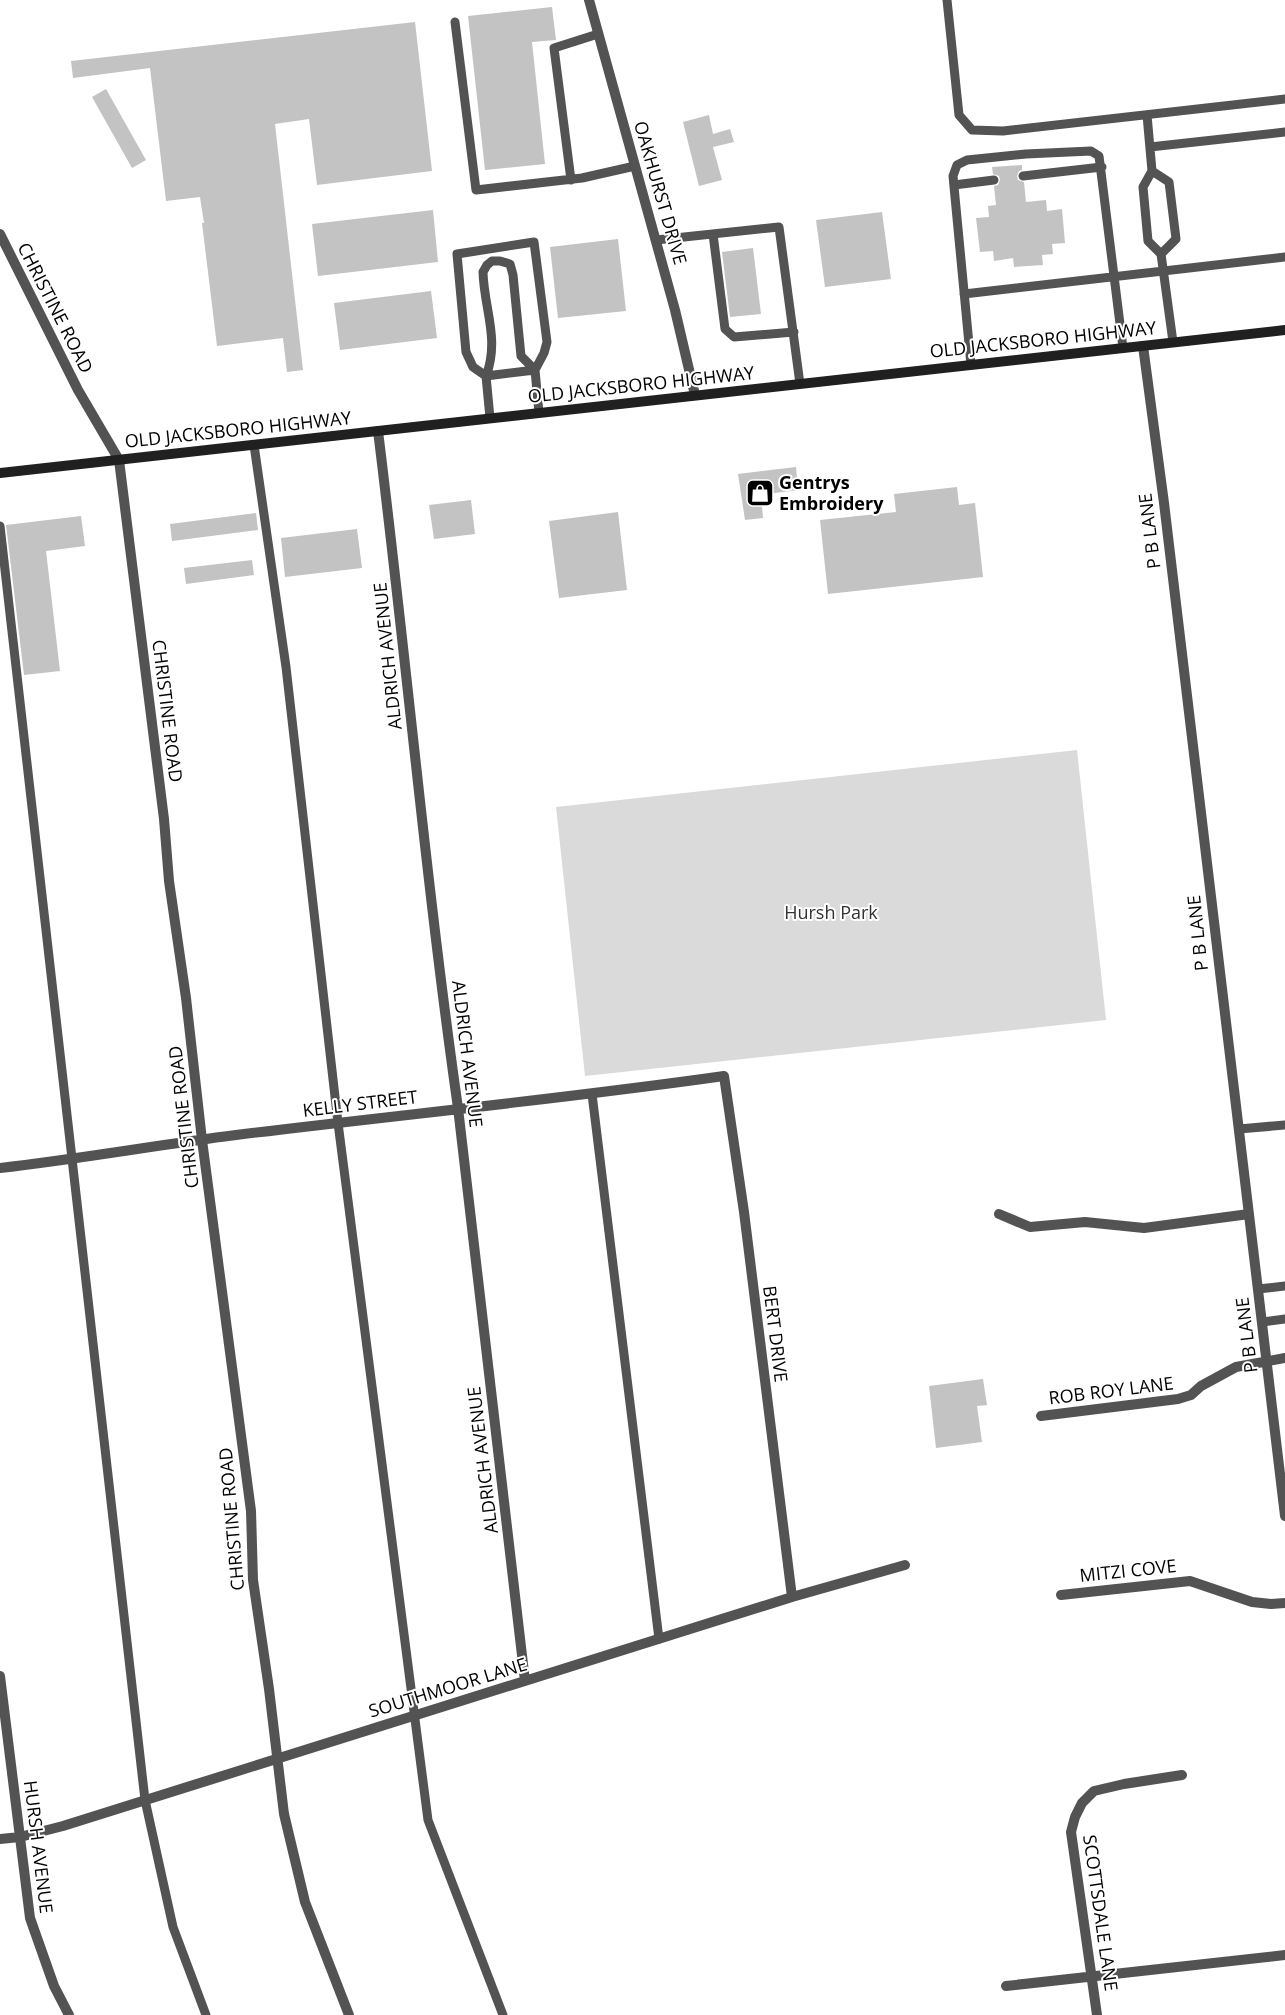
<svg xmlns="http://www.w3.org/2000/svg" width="1285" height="2015" viewBox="0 0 1285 2015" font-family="'Open Sans',sans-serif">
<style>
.green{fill:#dadada}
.building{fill:#c3c3c3}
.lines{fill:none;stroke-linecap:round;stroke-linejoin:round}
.service{stroke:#535353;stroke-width:9}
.minor{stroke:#535353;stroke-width:10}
.secondary{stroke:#202020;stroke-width:10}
.labels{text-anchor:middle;stroke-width:4;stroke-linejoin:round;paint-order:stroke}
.street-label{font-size:18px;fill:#000;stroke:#fff}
.poi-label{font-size:18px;font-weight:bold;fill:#000;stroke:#fff;text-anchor:start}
.park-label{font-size:18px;fill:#313131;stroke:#fff}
</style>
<rect width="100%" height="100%" fill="#fff"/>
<path class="green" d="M 1077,750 L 1106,1020 L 585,1076 L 556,807 Z"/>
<path class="building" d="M 552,7 L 556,40 L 532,42 L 545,164 L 485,170 L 468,16 Z
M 415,22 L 432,171 L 317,185 L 309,119 L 275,124 L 303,370 L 287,372 L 283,338 L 217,346 L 202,223 L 204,223 L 200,197 L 166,201 L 150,68 L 73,78 L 71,61 Z
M 106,89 L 146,160 L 132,168 L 92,97 Z
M 709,115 L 713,134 L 730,129 L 734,142 L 713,147 L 722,180 L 699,186 L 683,122 Z
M 1022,165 L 1022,170 L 1019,171 L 1017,176 L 1018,180 L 1024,182 L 1026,202 L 1046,200 L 1047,211 L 1062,209 L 1065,243 L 1052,244 L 1053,254 L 1042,255 L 1043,265 L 1014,267 L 1013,258 L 994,261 L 993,251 L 980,252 L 976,218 L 989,217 L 988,206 L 996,205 L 994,186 L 998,185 L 1000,180 L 999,176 L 993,174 L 992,167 Z
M 433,210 L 438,262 L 318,276 L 312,224 Z
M 882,212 L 891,279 L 825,287 L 816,220 Z
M 618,239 L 626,311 L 558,318 L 550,247 Z
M 753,248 L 761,314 L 730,317 L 722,252 Z
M 431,291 L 437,338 L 340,350 L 334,303 Z
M 796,467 L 798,490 L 761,495 L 763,518 L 745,520 L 738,474 Z
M 957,487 L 959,505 L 975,503 L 983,577 L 828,594 L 820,520 L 896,512 L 894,494 Z
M 471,500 L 475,534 L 434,539 L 429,505 Z
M 618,512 L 627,590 L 559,598 L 549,521 Z
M 256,513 L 258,530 L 172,541 L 170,524 Z
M 81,516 L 85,546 L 46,551 L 60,671 L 24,675 L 6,525 Z
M 357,529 L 362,568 L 285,577 L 281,538 Z
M 252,560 L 254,575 L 186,584 L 184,568 Z
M 983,1379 L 987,1405 L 977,1406 L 982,1442 L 936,1448 L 929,1386 Z"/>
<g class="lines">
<path class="service" d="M 947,0 L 959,115 L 972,130 L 1003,131 L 1285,99
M 455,22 L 476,190 L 582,178 L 635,166
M 1147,115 L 1152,171 L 1143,187 L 1148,241 L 1161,254 L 1176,239 L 1169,182 L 1152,171
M 1150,147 L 1285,132
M 1023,176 L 1102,167
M 571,180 L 554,48 L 598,34
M 954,185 L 994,180
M 713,234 L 725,329 L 734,337 L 794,332
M 656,240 L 779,227 L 800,384
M 1161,254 L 1173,342
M 492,261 L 500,261 L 510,264 L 513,275 L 521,356 L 535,370 L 486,376 C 500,339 484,309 483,272 L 487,265 Z
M 964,294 L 1285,257
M 971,365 L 953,176 L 957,165 L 967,160 L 1026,154 L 1091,151 L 1099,156 L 1123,348
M 490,418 L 486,376 L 473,367 L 466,352 L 457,254 L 534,242 L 547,342 L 544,353 L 535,370 L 539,413
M 254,445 L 286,667 L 338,1123 L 428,1820 L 503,2015
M 0,526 L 145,1800 L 173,1927 L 206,2015
M 592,1094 L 659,1639
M 1239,1129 L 1285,1125
M 1258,1289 L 1285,1286
M 1262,1322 L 1285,1319"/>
<path class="minor" d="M 589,0 L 675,310 L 695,395
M 0,234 L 78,390 L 119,460 L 164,819 L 169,881 L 186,998 L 202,1140 L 251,1511 L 253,1580 L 269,1689 L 284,1814 L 305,1902 L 349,2015
M 1143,346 L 1164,503 L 1285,1516
M 378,431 C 406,656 426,883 458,1108 L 525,1681
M 0,1168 C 79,1159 157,1145 236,1135 C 399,1115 562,1099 724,1076 L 744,1212 L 792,1597
M 999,1214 L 1030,1227 L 1085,1222 L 1144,1228 L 1249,1214
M 1041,1416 L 1178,1399 L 1191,1395 L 1201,1386 L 1236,1367 L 1285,1358
M 1061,1595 L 1190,1581 L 1252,1602 L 1271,1604 L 1285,1603
M 0,1676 L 30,1918 L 54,1986 L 69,2015
M 0,1839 L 20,1837 L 63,1826 L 792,1597 L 905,1565
M 1006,1986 L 1285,1955
M 1097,2015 L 1071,1832 L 1075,1817 L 1082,1803 L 1094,1791 L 1124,1784 L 1182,1775"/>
<path class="secondary" d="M 0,473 L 1285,330"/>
</g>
<defs>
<g id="shop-square" transform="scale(1.4375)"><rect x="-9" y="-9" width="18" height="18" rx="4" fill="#000" stroke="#fff"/><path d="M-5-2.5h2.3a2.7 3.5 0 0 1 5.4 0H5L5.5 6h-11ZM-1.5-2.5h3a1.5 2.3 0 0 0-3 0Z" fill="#fff"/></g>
</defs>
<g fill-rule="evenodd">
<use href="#shop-square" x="760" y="493"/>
</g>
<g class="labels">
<g class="street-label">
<text transform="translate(660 193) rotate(74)" y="6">OAKHURST DRIVE</text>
<text transform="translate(55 308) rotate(63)" y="6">CHRISTINE ROAD</text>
<text transform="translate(1043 340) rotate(-6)" y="6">OLD JACKSBORO HIGHWAY</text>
<text transform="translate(641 385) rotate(-6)" y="6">OLD JACKSBORO HIGHWAY</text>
<text transform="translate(238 430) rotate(-6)" y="6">OLD JACKSBORO HIGHWAY</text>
<text transform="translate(1150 531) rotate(-97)" y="6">P B LANE</text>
<text transform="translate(388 656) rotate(-96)" y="6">ALDRICH AVENUE</text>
<text transform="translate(167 711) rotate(83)" y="6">CHRISTINE ROAD</text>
<text transform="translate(1198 933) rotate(-96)" y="6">P B LANE</text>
<text transform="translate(467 1054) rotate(83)" y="6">ALDRICH AVENUE</text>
<text transform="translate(360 1104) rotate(-7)" y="6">KELLY STREET</text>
<text transform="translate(184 1117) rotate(-97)" y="6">CHRISTINE ROAD</text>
<text transform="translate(775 1334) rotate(83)" y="6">BERT DRIVE</text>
<text transform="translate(1247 1335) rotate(-97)" y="6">P B LANE</text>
<text transform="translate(1111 1391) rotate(-7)" y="6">ROB ROY LANE</text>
<text transform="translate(483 1460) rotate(-97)" y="6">ALDRICH AVENUE</text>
<text transform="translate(232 1519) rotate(-95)" y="6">CHRISTINE ROAD</text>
<text transform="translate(1128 1571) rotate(-6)" y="6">MITZI COVE</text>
<text transform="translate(448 1688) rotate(-17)" y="6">SOUTHMOOR LANE</text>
<text transform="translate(38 1847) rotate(83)" y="6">HURSH AVENUE</text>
<text transform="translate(1100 1913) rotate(82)" y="6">SCOTTSDALE LANE</text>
</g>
<g class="poi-label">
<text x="779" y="489">Gentrys<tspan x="779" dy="21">Embroidery</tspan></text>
</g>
<g class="park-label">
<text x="831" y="919">Hursh Park</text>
</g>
</g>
</svg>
